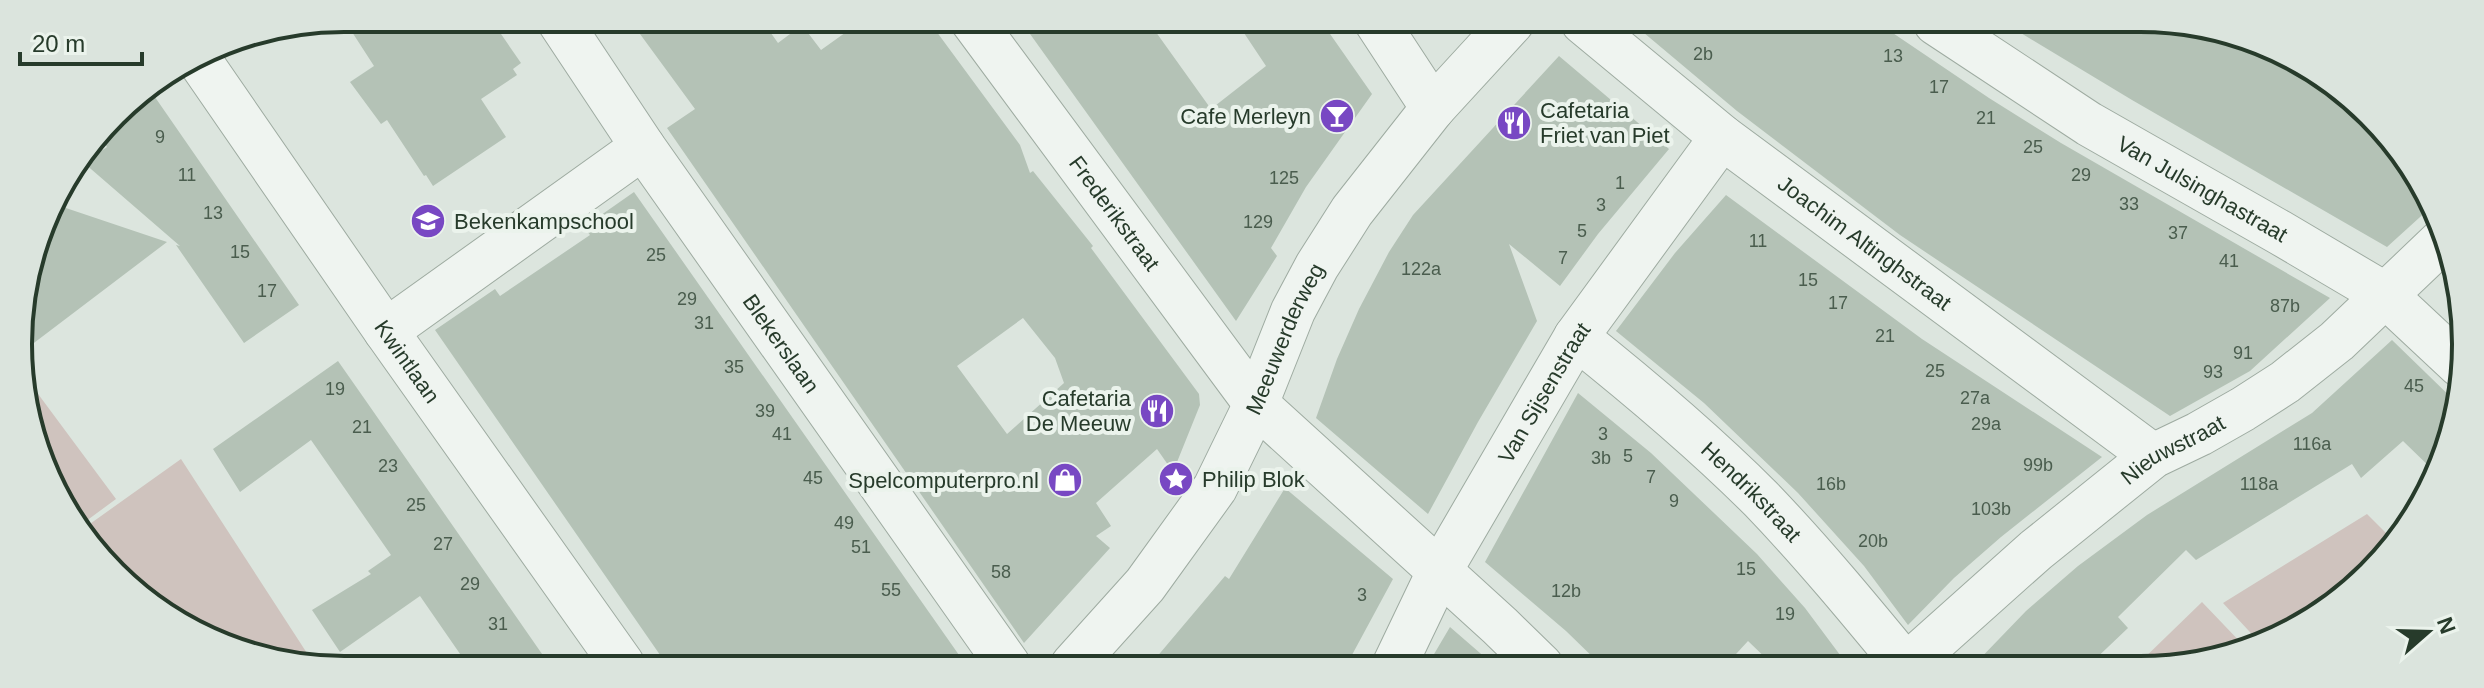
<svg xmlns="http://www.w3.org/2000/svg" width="2484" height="688" viewBox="0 0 2484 688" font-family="Helvetica,sans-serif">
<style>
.green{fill:#cfc3be}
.building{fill:#b4c2b6;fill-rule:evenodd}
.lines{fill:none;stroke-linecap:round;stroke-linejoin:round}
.minor-casing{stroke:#9eaba1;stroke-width:46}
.minor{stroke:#eff4f0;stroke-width:44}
.labels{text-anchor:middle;stroke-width:8;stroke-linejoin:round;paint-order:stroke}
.number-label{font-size:18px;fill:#4a5d4e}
.poi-label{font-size:22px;fill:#273b2b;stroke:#ebf3ec;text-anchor:start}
.street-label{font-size:22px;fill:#273b2b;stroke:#ebf3ec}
.rim{fill:none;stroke:#273b2b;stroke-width:4}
</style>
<rect width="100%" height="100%" fill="#dce5de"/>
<path class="green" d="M 24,375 L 116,499 L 78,527 L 29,429 Z
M 181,459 L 314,664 L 281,664 L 163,615 L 85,542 L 80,531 Z
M 2367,514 L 2390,537 L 2306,621 L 2284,637 L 2261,644 L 2223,603 Z
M 2202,602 L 2246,648 L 2182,667 L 2135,667 Z"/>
<path class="building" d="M 343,18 L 490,18 L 521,63 L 513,69 L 517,75 L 481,99 L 506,137 L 433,186 L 426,175 L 424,176 L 387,120 L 381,124 L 350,82 L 374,66 Z
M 629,19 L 761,19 L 778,43 L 802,25 L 821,50 L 863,20 L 928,20 L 1020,145 L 1030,173 L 1033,171 L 1093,246 L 1091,248 L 1199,394 L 1200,405 L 1173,472 L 1157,449 L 1096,503 L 1111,526 L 1096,536 L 1110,548 L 1024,643 L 667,128 L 695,109 ZM 1023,318 L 1055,358 L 1064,383 L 1007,434 L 957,366 Z
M 1020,20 L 1148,21 L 1211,109 L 1266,66 L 1236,21 L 1321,21 L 1372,94 L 1306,187 L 1271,248 L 1277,256 L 1236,321 Z
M 1631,22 L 1878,23 L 1989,98 L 2061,143 L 2330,298 L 2250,371 L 2170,416 L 1900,235 L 1737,111 Z
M 2006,24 L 2203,24 L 2321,73 L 2411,162 L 2430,208 L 2387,247 L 2132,100 Z
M 1559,56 L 1669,149 L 1598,234 L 1560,286 L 1509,244 L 1537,321 L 1478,422 L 1428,514 L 1316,418 L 1337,359 L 1359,309 L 1389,252 L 1413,215 Z
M 148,87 L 299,305 L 244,343 L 176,245 L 180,246 L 84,163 L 107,147 L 100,137 L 129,99 Z
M 634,192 L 886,551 L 966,665 L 667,665 L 435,330 L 495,289 L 500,296 L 590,235 L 584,227 Z
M 1726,195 L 1922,339 L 2102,457 L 2001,537 L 1954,578 L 1908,625 L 1864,566 L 1798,493 L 1704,403 L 1616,331 L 1675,253 Z
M 51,203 L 167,242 L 22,352 L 19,322 Z
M 2392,340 L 2460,406 L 2437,474 L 2403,441 L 2361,478 L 2352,464 L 2196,560 L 2186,550 L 2118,617 L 2128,628 L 2087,667 L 1972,667 L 2026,611 L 2078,566 L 2147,515 L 2312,413 Z
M 338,361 L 366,401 L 549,664 L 467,664 L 420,596 L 340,652 L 312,610 L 371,574 L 368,571 L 391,555 L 311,440 L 240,492 L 213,449 Z
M 1578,393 L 1651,453 L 1757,554 L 1805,608 L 1849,667 L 1775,667 L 1748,641 L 1725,666 L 1602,666 L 1566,631 L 1485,562 Z
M 1285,488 L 1393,579 L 1346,666 L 1150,665 L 1225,576 L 1229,579 Z
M 1450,627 L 1495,666 L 1427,666 Z"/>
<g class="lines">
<g class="minor-casing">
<g id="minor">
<path id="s1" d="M 558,19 L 643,147 L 1008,665"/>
<path id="s2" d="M 972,20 L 1256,404 L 1500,626 L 1541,666"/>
<path d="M 1376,21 L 1433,108"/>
<path id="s3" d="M 1583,22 L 1722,137 L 2153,456"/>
<path id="s4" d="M 1936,23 L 2089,124 L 2279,232 L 2384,294 L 2460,365"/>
<path id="s5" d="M 197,57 L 386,331 L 622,664"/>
<path d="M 386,331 L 643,147"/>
<path id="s6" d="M 1576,337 C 1640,388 1703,441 1761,499 C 1812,552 1859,609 1906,666"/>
<path id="s7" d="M 1073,665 L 1145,585 L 1215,488 L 1256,404 L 1293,311 L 1317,266 L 1352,211 L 1433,108 L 1512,22"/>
<path id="s8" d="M 1394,666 L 1439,572 L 1576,337 L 1722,137"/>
<path id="s9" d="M 1905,667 L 2036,550 L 2153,456 L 2199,434 L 2243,409 L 2285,382 L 2337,341 L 2443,240"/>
</g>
</g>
<use href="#minor" class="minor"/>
</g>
<defs>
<g id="bar-disc" transform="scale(1.8)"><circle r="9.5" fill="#7848c3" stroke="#ebf3ec"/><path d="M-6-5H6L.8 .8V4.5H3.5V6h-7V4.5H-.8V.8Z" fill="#fff"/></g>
<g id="restaurant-disc" transform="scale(1.8)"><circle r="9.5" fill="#7848c3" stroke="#ebf3ec"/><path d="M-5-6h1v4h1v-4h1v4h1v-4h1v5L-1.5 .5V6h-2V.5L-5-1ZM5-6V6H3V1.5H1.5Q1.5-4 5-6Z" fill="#fff"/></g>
<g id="school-disc" transform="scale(1.8)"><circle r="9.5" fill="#7848c3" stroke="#ebf3ec"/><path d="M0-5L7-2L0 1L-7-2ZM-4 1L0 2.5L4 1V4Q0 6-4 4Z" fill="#fff"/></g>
<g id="sight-disc" transform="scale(1.8)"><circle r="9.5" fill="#7848c3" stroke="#ebf3ec"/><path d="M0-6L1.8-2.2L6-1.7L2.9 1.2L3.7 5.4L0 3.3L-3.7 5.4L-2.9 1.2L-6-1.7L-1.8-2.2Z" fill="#fff"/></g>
<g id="shop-disc" transform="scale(1.8)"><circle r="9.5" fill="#7848c3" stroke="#ebf3ec"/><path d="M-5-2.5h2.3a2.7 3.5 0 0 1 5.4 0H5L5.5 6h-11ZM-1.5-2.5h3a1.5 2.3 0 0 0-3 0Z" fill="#fff"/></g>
</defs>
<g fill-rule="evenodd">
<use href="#bar-disc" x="1337" y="116"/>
<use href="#restaurant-disc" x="1514" y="123"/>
<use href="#school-disc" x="428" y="221"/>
<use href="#restaurant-disc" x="1157" y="411"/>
<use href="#sight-disc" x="1176" y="479"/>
<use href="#shop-disc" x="1065" y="480"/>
</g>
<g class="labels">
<g class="number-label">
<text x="1703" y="60">2b</text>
<text x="1893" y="62">13</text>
<text x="1939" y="93">17</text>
<text x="1986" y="124">21</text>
<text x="160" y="143">9</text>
<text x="2033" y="153">25</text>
<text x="187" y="181">11</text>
<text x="2081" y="181">29</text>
<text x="1284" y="184">125</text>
<text x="1620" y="189">1</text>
<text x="2129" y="210">33</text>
<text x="1601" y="211">3</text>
<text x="213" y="219">13</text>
<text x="1258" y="228">129</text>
<text x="1582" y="237">5</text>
<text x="2178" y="239">37</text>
<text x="1758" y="247">11</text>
<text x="240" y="258">15</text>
<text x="656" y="261">25</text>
<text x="1563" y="264">7</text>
<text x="2229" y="267">41</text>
<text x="1421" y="275">122a</text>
<text x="1808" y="286">15</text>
<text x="267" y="297">17</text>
<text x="687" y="305">29</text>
<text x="1838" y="309">17</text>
<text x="2285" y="312">87b</text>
<text x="704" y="329">31</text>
<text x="1885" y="342">21</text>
<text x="2243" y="359">91</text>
<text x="734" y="373">35</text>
<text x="1935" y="377">25</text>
<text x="2213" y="378">93</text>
<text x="2414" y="392">45</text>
<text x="335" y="395">19</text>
<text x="1975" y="404">27a</text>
<text x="765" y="417">39</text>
<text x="1986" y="430">29a</text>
<text x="362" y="433">21</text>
<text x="782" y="440">41</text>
<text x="1603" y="440">3</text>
<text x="2312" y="450">116a</text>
<text x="1628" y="462">5</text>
<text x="1601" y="464">3b</text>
<text x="2038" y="471">99b</text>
<text x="388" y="472">23</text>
<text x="1651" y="483">7</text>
<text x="813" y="484">45</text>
<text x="1831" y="490">16b</text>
<text x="2259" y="490">118a</text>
<text x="1674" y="507">9</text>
<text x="416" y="511">25</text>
<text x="1991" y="515">103b</text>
<text x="844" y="529">49</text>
<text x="1873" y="547">20b</text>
<text x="443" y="550">27</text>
<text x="861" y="553">51</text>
<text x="1746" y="575">15</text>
<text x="1001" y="578">58</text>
<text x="470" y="590">29</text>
<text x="891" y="596">55</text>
<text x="1566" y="597">12b</text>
<text x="1362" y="601">3</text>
<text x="1785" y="620">19</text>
<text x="498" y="630">31</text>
</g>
<g class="poi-label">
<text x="1540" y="118">Cafetaria<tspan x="1540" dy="25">Friet van Piet</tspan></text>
<text x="1311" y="124" text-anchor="end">Cafe Merleyn</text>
<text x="454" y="229">Bekenkampschool</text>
<text x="1131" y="406" text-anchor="end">Cafetaria<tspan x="1131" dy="25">De Meeuw</tspan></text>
<text x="1202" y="487">Philip Blok</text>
<text x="1039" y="488" text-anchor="end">Spelcomputerpro.nl</text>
</g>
<g class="street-label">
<text dy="8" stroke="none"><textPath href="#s4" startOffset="314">Van Julsinghastraat</textPath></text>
<text dy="8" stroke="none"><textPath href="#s2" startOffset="240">Frederikstraat</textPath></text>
<text dy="8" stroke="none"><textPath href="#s3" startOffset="358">Joachim Altinghstraat</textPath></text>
<text dy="8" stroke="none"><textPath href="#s7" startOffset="392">Meeuwerderweg</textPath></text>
<text dy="8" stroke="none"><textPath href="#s1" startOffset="394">Blekerslaan</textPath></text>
<text dy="8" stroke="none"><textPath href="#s5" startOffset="370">Kwintlaan</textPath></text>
<text dy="8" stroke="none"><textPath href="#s8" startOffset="312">Van Sijsenstraat</textPath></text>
<text dy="8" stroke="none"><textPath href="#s9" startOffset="346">Nieuwstraat</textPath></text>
<text dy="8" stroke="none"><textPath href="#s6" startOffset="234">Hendrikstraat</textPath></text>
</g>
</g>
<path d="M0 0H2484V688H0ZM344 32H2140A312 312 0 0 1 2452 344V344A312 312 0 0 1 2140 656H344A312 312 0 0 1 32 344V344A312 312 0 0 1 344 32Z" fill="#dbe4dd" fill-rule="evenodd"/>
<path class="rim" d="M344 32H2140A312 312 0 0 1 2452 344V344A312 312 0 0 1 2140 656H344A312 312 0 0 1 32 344V344A312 312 0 0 1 344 32Z"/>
<g transform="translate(2428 632) rotate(70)" stroke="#ebf3ec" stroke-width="6" paint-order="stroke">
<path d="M0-6L14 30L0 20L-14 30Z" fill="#273b2b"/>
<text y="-12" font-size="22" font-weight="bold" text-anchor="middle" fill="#273b2b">N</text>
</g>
<path d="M20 52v12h122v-12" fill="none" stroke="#273b2b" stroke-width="4"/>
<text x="32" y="52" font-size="24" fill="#273b2b" stroke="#ebf3ec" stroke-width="6" paint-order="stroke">20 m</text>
</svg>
